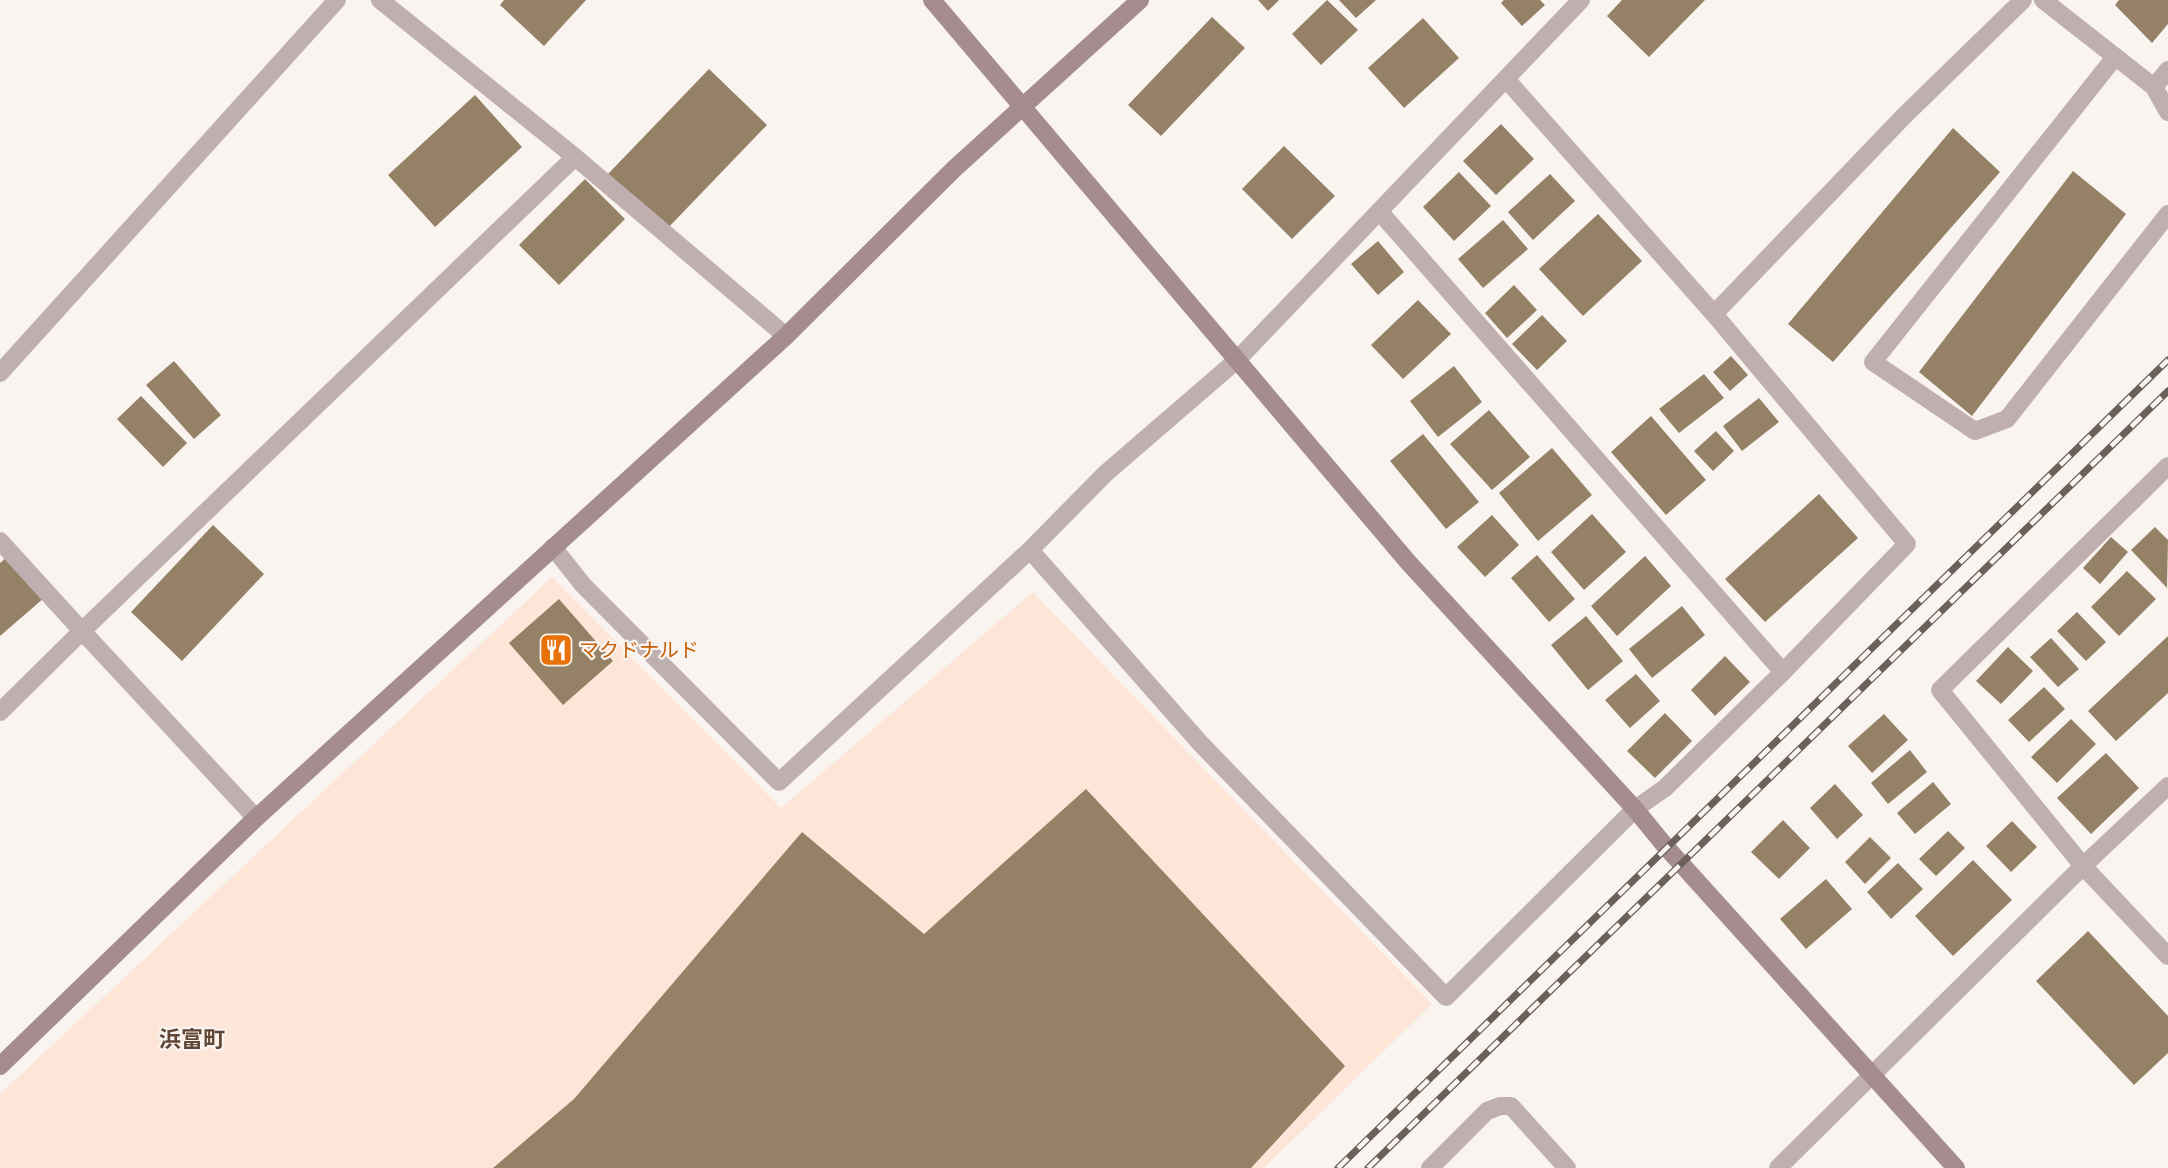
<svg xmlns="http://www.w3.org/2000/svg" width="2168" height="1168" viewBox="0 0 2168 1168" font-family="'IBM Plex Sans','Noto Sans JP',sans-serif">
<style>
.built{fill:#fde5d7}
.building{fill:#958166}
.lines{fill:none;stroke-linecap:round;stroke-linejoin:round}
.street{stroke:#c0afb1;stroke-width:18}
.secondary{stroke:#a58c90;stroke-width:18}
.rail-casing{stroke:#6c615a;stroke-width:7}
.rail{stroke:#faf4f0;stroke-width:4.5;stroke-dasharray:14;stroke-linecap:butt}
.labels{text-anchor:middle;stroke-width:4.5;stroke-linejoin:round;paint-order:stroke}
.food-label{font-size:20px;fill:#c56008;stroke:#faf4f0;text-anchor:start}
.quarter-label{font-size:22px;font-weight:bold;fill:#604635;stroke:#faf4f0}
</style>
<rect width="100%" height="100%" fill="#faf4f0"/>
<path class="built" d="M 552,577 L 781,808 L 1033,592 L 1432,1004 L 1264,1168 L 0,1168 L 0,1094 Z"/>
<path class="building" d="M 504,0 L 586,0 L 544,46 L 500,5 Z
M 1258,0 L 1279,0 L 1268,11 Z
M 1327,0 L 1358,30 L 1321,65 L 1292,34 Z
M 1339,0 L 1376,0 L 1356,18 Z
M 1504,0 L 1540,0 L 1545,5 L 1522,26 L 1501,3 Z
M 1622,0 L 1705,0 L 1649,57 L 1607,16 Z
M 2119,0 L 2168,0 L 2168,24 L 2152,43 L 2115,5 Z
M 1212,17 L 1245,48 L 1161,136 L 1128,105 Z
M 1423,18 L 1459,58 L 1404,108 L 1368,68 Z
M 709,69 L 767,125 L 665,231 L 607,175 Z
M 475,95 L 522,147 L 435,227 L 388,175 Z
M 1501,124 L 1534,159 L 1496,195 L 1463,161 Z
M 1953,128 L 2000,172 L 1833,362 L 1788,324 Z
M 1284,146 L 1335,196 L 1292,239 L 1242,189 Z
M 2073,171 L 2126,214 L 1972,416 L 1919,372 Z
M 1459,172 L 1491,206 L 1454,241 L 1423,207 Z
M 1550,174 L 1575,201 L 1533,240 L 1508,212 Z
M 585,179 L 625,219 L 559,285 L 519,245 Z
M 1598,214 L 1642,261 L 1583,316 L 1539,269 Z
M 1503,220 L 1528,249 L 1483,288 L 1458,259 Z
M 1378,241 L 1404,272 L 1378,295 L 1351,264 Z
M 1514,285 L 1537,310 L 1507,338 L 1485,313 Z
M 1418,300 L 1451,334 L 1403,379 L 1371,345 Z
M 1542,315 L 1567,341 L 1537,370 L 1512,344 Z
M 1731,356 L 1748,375 L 1730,391 L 1713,372 Z
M 174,361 L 221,415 L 194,439 L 146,385 Z
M 1454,366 L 1482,402 L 1438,437 L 1410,401 Z
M 1704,374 L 1724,398 L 1679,433 L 1659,409 Z
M 141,396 L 187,443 L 163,467 L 117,419 Z
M 1759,398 L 1779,422 L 1742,451 L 1723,426 Z
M 1489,410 L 1530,457 L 1492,490 L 1450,444 Z
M 1651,416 L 1706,480 L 1666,515 L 1611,452 Z
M 1716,431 L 1734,451 L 1713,471 L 1694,451 Z
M 1423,434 L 1479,502 L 1446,529 L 1390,461 Z
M 1552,448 L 1592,495 L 1538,541 L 1499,493 Z
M 1819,494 L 1858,538 L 1765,622 L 1725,579 Z
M 1592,514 L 1626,552 L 1584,590 L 1551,552 Z
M 1492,515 L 1519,545 L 1485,577 L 1457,547 Z
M 213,525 L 264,574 L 182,661 L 131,612 Z
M 2155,527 L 2168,540 L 2167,588 L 2131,550 Z
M 2111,537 L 2128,552 L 2100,584 L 2083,568 Z
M 1537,555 L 1575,599 L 1549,622 L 1511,578 Z
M 8,556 L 44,598 L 0,636 L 0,563 Z
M 1645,556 L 1671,586 L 1617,636 L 1591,606 Z
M 2127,571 L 2156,599 L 2119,636 L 2091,607 Z
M 559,599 L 613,661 L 563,705 L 509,643 Z
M 1682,606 L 1705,635 L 1652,678 L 1629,649 Z
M 2077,612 L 2106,642 L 2086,661 L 2057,631 Z
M 1586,616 L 1623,661 L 1588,690 L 1551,645 Z
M 2168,636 L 2168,693 L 2116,741 L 2088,711 Z
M 2051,638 L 2079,669 L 2058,687 L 2030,657 Z
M 2008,647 L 2033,671 L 2001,704 L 1976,681 Z
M 1725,656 L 1750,682 L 1715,716 L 1691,690 Z
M 1636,674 L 1660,701 L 1630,728 L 1605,700 Z
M 2044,687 L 2065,709 L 2029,742 L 2008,720 Z
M 1665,713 L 1692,741 L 1655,778 L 1627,751 Z
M 1884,714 L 1908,740 L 1872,773 L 1848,746 Z
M 2071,719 L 2096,744 L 2057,783 L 2031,757 Z
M 1910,750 L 1927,772 L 1888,804 L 1871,783 Z
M 2106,753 L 2139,788 L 2091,834 L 2057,798 Z
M 1933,782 L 1951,804 L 1915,834 L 1897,813 Z
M 1835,784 L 1863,815 L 1837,839 L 1810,808 Z
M 1086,789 L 1345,1066 L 1251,1168 L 493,1168 L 574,1099 L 802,832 L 924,934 Z
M 1783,820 L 1810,848 L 1779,879 L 1751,852 Z
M 2012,821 L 2037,847 L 2011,872 L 1986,846 Z
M 1948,831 L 1965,848 L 1936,876 L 1919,859 Z
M 1870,837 L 1891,858 L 1865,884 L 1845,862 Z
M 1973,860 L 2012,900 L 1953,956 L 1915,916 Z
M 1898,863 L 1923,889 L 1891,919 L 1867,892 Z
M 1826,879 L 1852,909 L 1806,949 L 1780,919 Z
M 2088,931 L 2168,1016 L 2168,1053 L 2134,1085 L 2036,981 Z"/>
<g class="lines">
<path class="street" d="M 380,0 L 575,157 L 786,336
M 2043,0 L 2154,87 L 2168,112
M 2115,57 L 1873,362 L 1975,431 L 2007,419 L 2168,214
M 2154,87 L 2168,70
M 1379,211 L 1783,672
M 1714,314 L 1904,116 L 2023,0
M 0,373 L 337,0
M 2168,466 L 1940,690 L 2083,866 L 2168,956
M 0,541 L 82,631 L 256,818
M 553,547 L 583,585 L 779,782 L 1030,550 L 1106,473 L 1237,360 L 1581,0
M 1030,550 L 1201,744 L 1446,997 L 1635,809 L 1665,788 L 1783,672 L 1907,544 L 1714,314 L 1506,79
M 0,712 L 82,631 L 575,157
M 1430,1168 L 1487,1111 L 1500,1106 L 1511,1106 L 1567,1168
M 1778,1168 L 2083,866 L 2168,786"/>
<path class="secondary" d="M 932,0 L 1408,562 L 1635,809 L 1666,847 L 1956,1168
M 0,1066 L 256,818 L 786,336 L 954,169 L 1140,0"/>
<g class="rail-casing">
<path id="rail" d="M 1338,1168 L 2168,360
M 1368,1168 L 2168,391"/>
</g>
<use href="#rail" class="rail"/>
</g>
<defs>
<g id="restaurant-square" transform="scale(1.725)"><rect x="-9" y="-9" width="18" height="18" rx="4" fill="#e8710a" stroke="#faf4f0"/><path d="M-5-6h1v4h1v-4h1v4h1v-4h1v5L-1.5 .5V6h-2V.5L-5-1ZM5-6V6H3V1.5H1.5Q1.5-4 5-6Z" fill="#fff"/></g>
</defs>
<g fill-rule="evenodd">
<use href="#restaurant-square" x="556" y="650"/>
</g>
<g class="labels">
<g class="food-label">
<text x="579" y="657">マクドナルド</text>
</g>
<g class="quarter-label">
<text x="192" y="1047">浜富町</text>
</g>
</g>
</svg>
